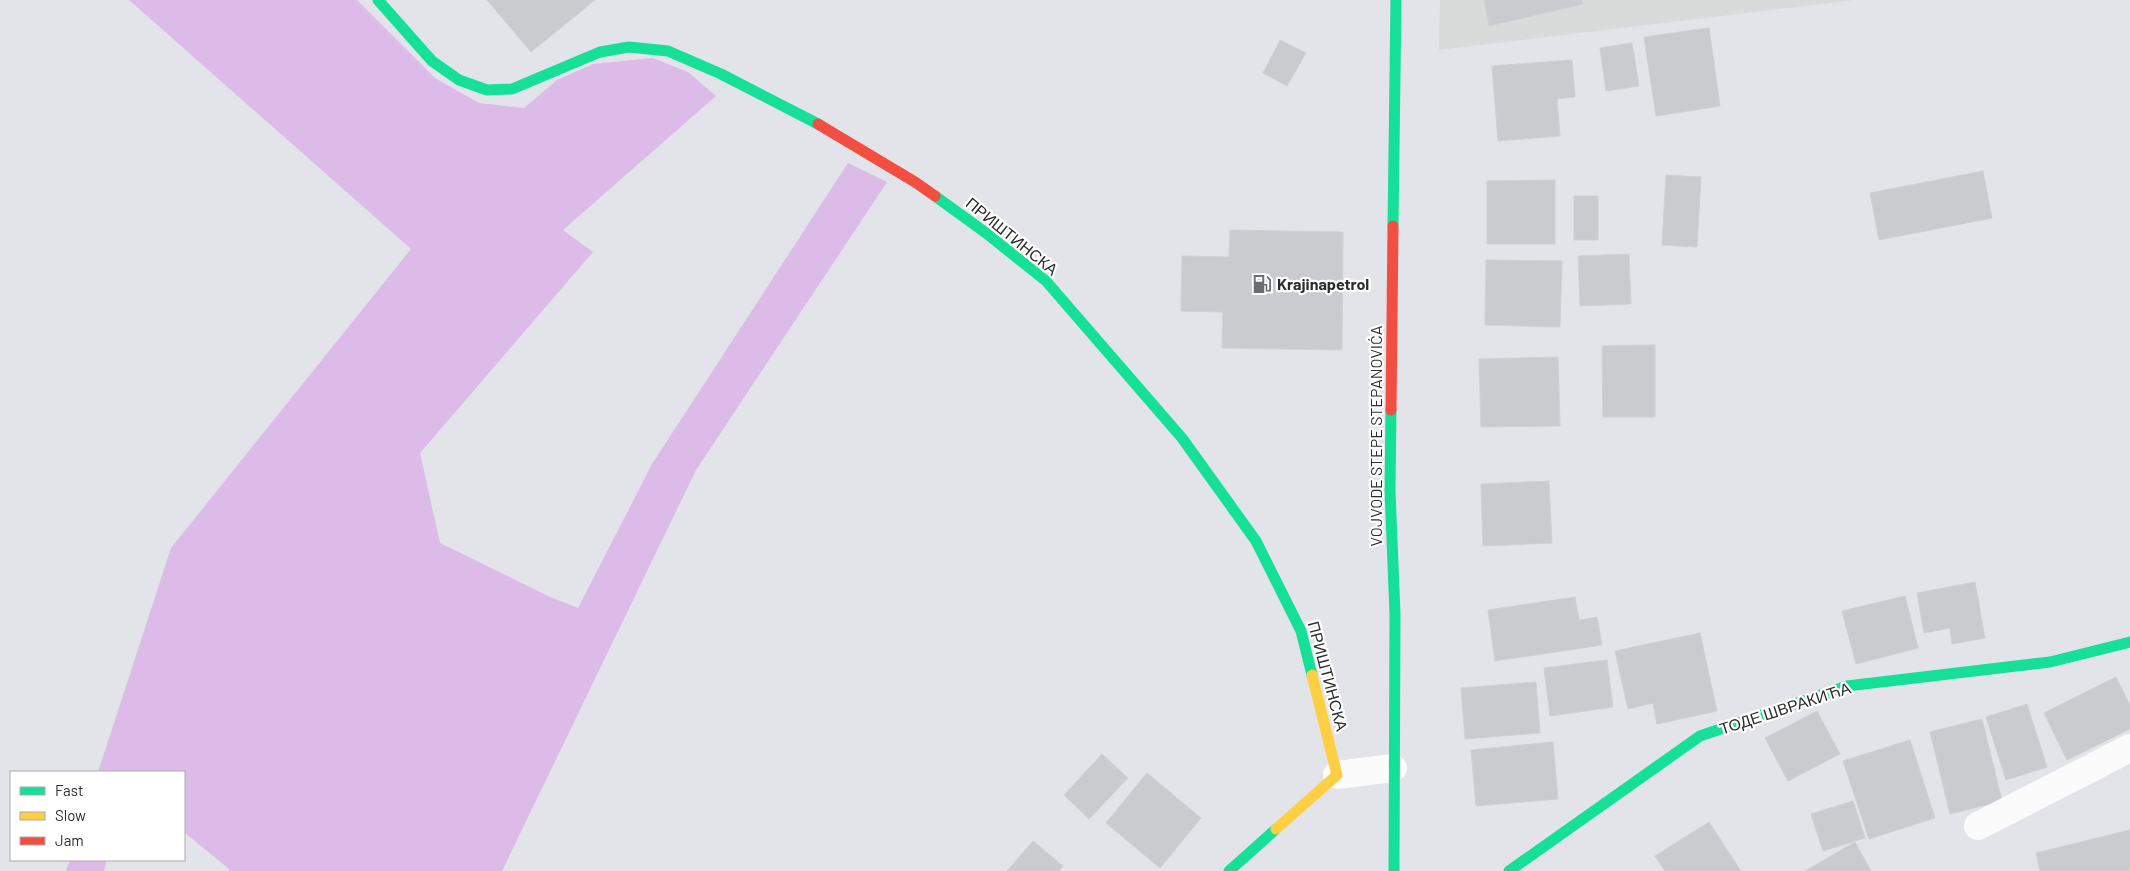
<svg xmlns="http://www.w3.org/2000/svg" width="2130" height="871" viewBox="0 0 2130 871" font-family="Barlow,sans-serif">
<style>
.industrial{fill:#d8dbd9}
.green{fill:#dcbbe8}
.building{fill:#c9cbcf;stroke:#ced0d5}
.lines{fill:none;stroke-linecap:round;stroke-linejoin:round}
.street{stroke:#fbfbfc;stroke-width:28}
.fast{stroke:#16e098;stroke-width:11}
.slow{stroke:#ffcf43;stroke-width:11}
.jam{stroke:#f24e42;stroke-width:11}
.labels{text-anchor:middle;stroke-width:4.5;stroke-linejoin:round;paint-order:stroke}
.street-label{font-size:16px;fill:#2d2d2d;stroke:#fff}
.poi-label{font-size:16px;font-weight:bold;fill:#2d2d2d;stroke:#fff;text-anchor:start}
</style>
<rect width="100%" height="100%" fill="#e2e4ea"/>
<path class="industrial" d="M 1440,0 L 1854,0 L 1439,50 Z"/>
<path class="green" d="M 129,0 L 357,0 L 435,78 L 479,103 L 524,108 L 557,80 L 593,64 L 653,58 L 688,72 L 716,96 L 563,230 L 593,252 L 420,453 L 440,543 L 548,596 L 578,608 L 652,464 L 848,163 L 887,182 L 696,470 L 502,871 L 229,871 L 229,869 L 184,832 L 184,772 L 98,772 L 171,548 L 411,249 Z
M 70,860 L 107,860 L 104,871 L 66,871 Z"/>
<path class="building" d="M 487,0 L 595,0 L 531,52 Z
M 1484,0 L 1582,0 L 1583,4 L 1489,26 Z
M 1709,28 L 1720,106 L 1656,116 L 1644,37 Z
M 1280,40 L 1306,53 L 1287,86 L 1263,73 Z
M 1632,43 L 1639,86 L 1606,91 L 1600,48 Z
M 1572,60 L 1575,97 L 1557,99 L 1560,136 L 1498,141 L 1492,66 Z
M 1983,171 L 1992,218 L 1879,240 L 1870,193 Z
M 1666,175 L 1701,177 L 1697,247 L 1662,245 Z
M 1555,180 L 1555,244 L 1487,244 L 1487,181 Z
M 1574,196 L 1598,196 L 1598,240 L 1574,240 Z
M 1230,230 L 1343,232 L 1342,350 L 1222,348 L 1223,312 L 1181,311 L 1182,256 L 1229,257 Z
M 1629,254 L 1631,304 L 1580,306 L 1578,256 Z
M 1486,260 L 1562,261 L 1560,327 L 1485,325 Z
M 1655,345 L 1655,417 L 1603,417 L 1602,346 Z
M 1558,357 L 1560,426 L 1481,427 L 1479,359 Z
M 1549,481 L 1552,543 L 1483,546 L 1481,484 Z
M 1975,582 L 1985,638 L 1952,644 L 1950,628 L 1924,633 L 1917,593 Z
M 1905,596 L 1918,648 L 1856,664 L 1842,611 Z
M 1575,597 L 1579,620 L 1597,617 L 1602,645 L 1495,661 L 1488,610 Z
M 1700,633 L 1717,711 L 1657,724 L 1653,703 L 1628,709 L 1615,651 Z
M 1607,660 L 1613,707 L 1550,716 L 1544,668 Z
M 2116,677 L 2130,705 L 2130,729 L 2067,760 L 2044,713 Z
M 1536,682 L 1540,733 L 1465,739 L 1461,688 Z
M 2027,704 L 2047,767 L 2006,780 L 1986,717 Z
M 1817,711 L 1840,754 L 1788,781 L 1765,738 Z
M 1982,719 L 2002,801 L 1950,814 L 1930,732 Z
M 1910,740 L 1935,818 L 1869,839 L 1843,761 Z
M 1553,742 L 1558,799 L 1476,806 L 1471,750 Z
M 1102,754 L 1128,778 L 1089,819 L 1064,795 Z
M 1147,773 L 1201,818 L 1160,868 L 1106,823 Z
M 1853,801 L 1865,838 L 1823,851 L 1811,814 Z
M 1709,822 L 1741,871 L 1665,871 L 1655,856 Z
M 2130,830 L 2130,871 L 2040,871 L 2036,853 Z
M 1033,841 L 1063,866 L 1059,871 L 1007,871 Z
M 1855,842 L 1871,871 L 1805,871 Z"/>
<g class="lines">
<path class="street" d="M 1337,775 L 1393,768
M 1978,826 L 2130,748"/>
<path class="fast" d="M 378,0 L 432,61 L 459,80 L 487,90 L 512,89 L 600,52 L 629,47 L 668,51 L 721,74 L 818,124
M 935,196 L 986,233 L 1046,281 L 1182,438 L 1256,541 L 1301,631 L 1312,675
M 1393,226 L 1396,0
M 1391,410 L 1390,491 L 1395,614 L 1394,871
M 1229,871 L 1276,829
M 1509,871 L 1700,736 L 1847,686 L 2050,662 L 2130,642"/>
<path class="slow" d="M 1276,829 L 1337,775 L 1312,675"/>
<path class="jam" d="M 818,124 L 915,182 L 935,196
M 1391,410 L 1393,226"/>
</g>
<defs>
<g id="fuel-bare" transform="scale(1.5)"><path d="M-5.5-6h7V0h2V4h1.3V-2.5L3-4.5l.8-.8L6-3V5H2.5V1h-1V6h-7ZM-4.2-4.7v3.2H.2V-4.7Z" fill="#6c6d6f" stroke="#fff" stroke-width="2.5" paint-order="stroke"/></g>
</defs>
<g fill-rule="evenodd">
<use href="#fuel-bare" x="1262" y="284"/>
</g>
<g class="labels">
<g class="street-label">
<text transform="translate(1012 236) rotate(39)" y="6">ПРИШТИНСКА</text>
<text transform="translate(1376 436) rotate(-90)" y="6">VOJVODE STEPE STEPANOVIĆA</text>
<text transform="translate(1328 676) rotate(75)" y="6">ПРИШТИНСКА</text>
<text transform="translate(1785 708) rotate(-18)" y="6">ТОДЕ ШВРАКИЋА</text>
</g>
<g class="poi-label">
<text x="1277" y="290">Krajinapetrol</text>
</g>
</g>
<rect x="10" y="771" width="175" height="90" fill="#ffffff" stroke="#ababab"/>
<rect x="20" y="787" width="25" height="8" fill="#16e098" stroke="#ababab"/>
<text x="55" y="796" font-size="15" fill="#2d2d2d">Fast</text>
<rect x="20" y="812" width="25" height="8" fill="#ffcf43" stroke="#ababab"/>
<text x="55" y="821" font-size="15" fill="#2d2d2d">Slow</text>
<rect x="20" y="837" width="25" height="8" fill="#f24e42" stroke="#ababab"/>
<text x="55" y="846" font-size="15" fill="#2d2d2d">Jam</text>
</svg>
